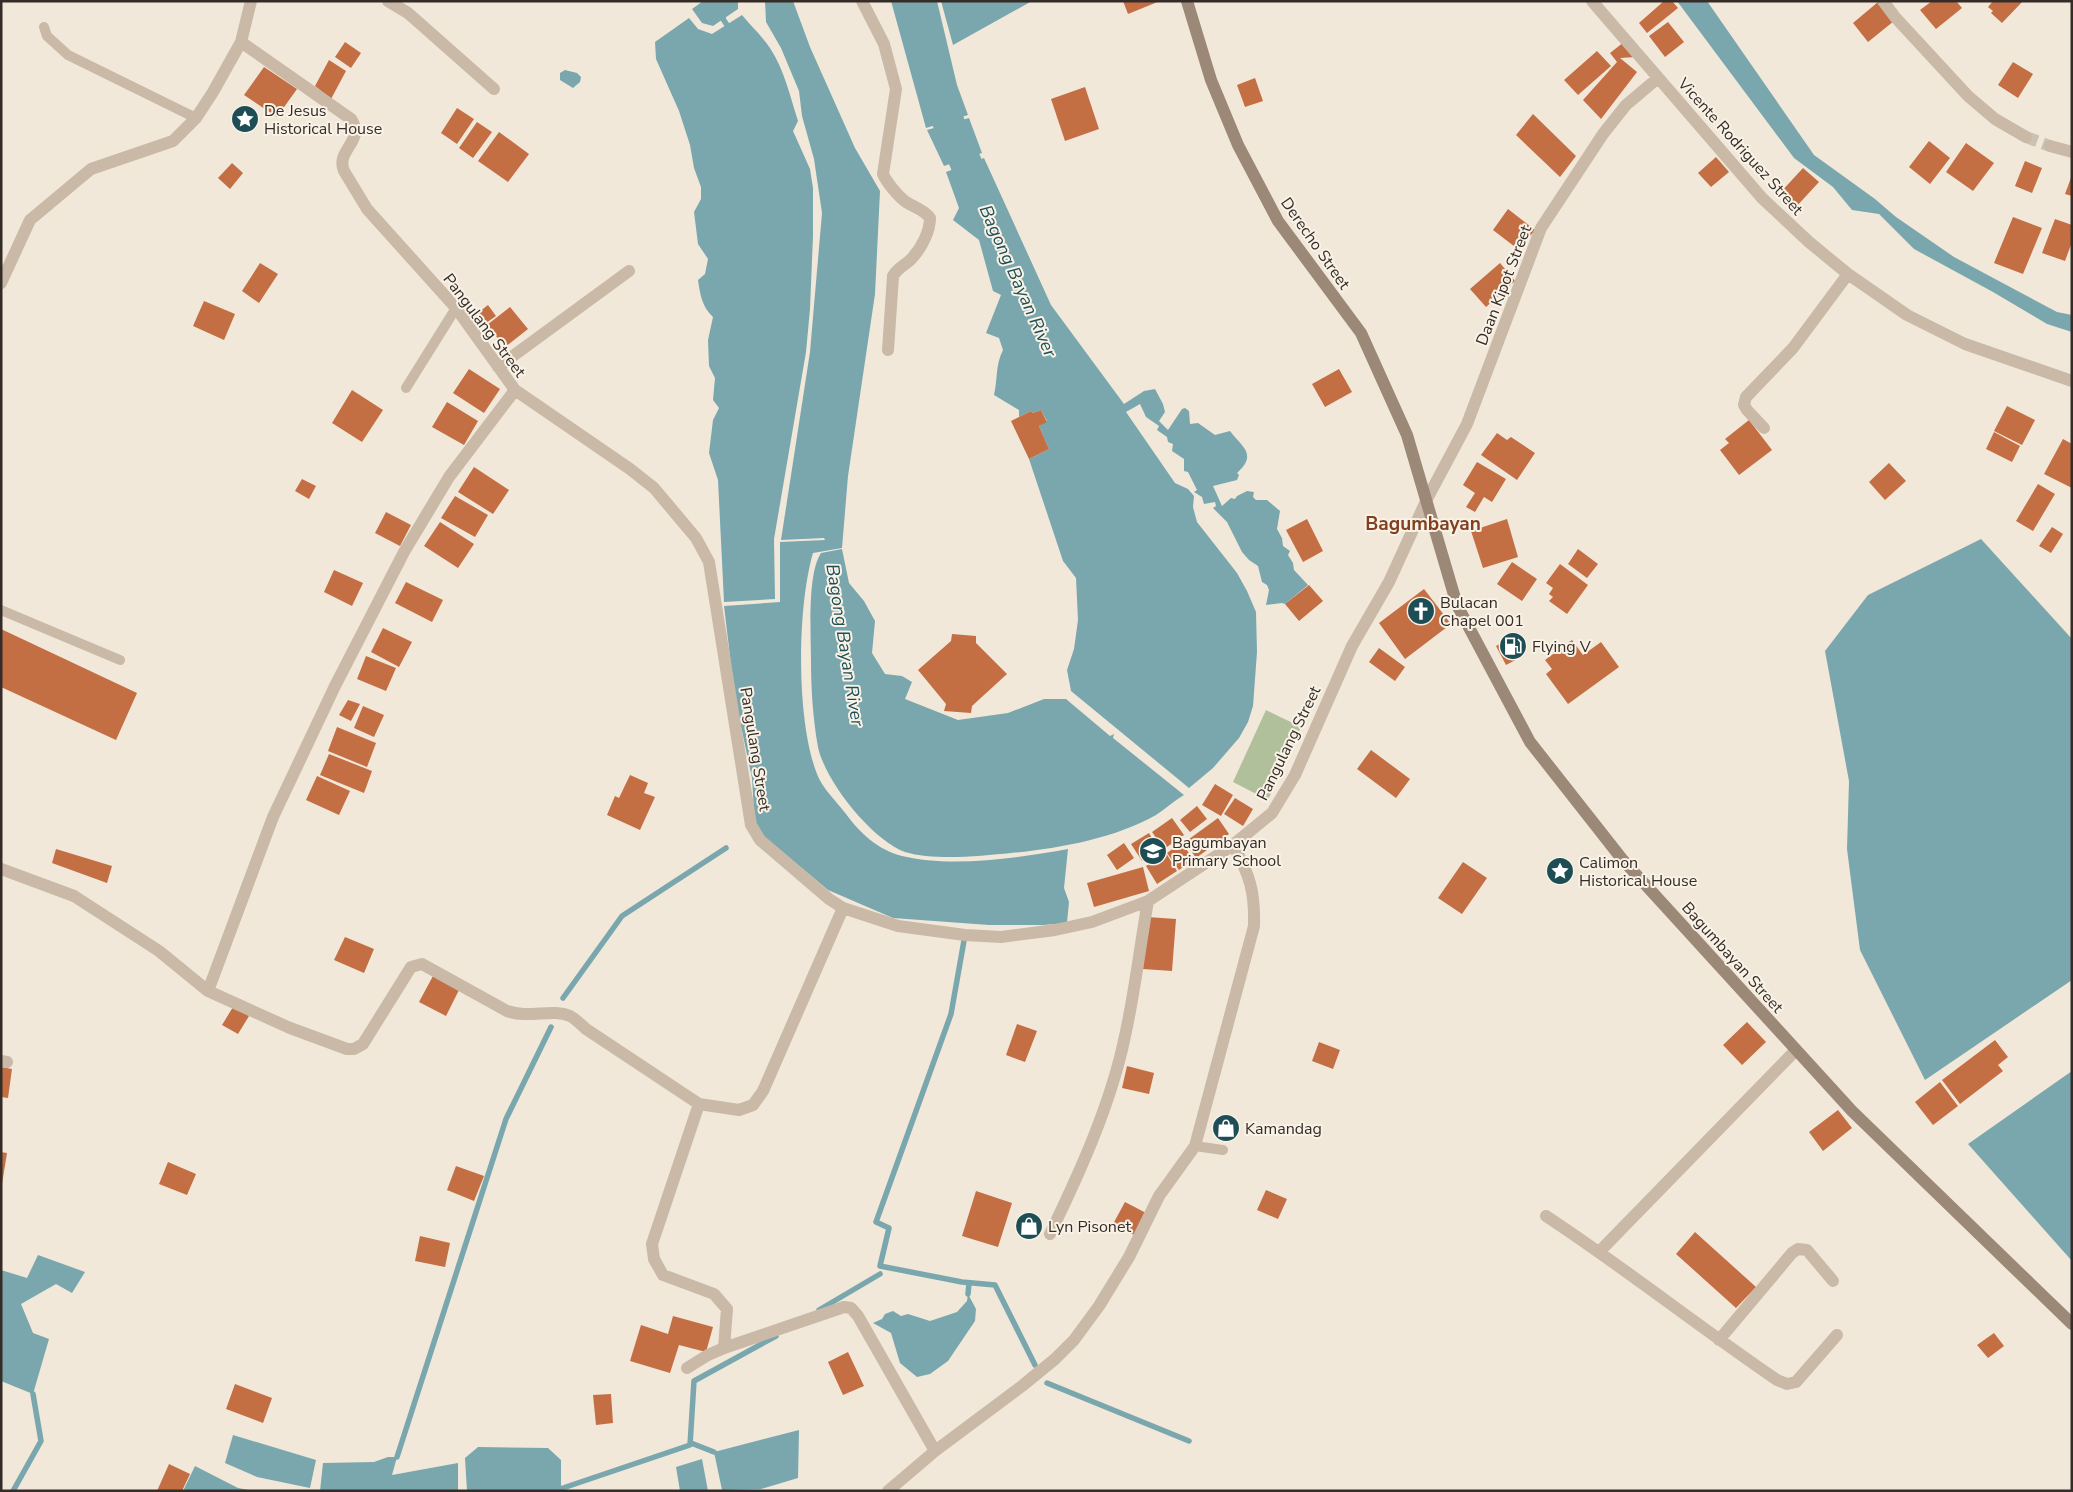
<svg xmlns="http://www.w3.org/2000/svg" width="2073" height="1492" viewBox="0 0 2073 1492" font-family="'Nunito Sans',sans-serif">
<style>
.green{fill:#b0c09a}
.water{fill:#79a7ad}
.lines{fill:none;stroke-linecap:round;stroke-linejoin:round}
.stream{stroke:#79a7ad;stroke-width:5.5}
.river{stroke:#79a7ad;stroke-width:32}
.building{fill:#c46e44}
.minor-tunnel{stroke:#cbc2b6;stroke-width:12;stroke-dasharray:12 6;stroke-linecap:butt}
.service{stroke:#c9b9a6;stroke-width:10}
.minor{stroke:#c9b9a6;stroke-width:12}
.secondary{stroke:#9c8877;stroke-width:12}
.labels{text-anchor:middle;stroke-width:4;stroke-linejoin:round;paint-order:stroke}
.poi-label{font-size:16px;fill:#352c27;stroke:#f9f2e6;text-anchor:start}
.street-label{font-size:16px;fill:#352c27;stroke:#f9f2e6}
.water-label{font-size:18px;font-style:italic;fill:#1d4d55;stroke:#f9f2e6}
.quarter-label{font-size:19px;font-weight:bold;fill:#824021;stroke:#f9f2e6}
</style>
<rect width="100%" height="100%" fill="#f1e8da"/>
<path class="green" d="M 1266,710 L 1301,727 L 1268,800 L 1233,782 Z"/>
<path class="water" d="M 703,1 L 738,1 L 738,9 L 713,26 L 702,23 L 692,9 Z
M 765,1 L 793,1 L 810,47 L 855,148 L 880,191 L 875,294 L 848,476 L 842,548 L 813,553 C 797,608 796,720 817,774 C 822,788 837,802 846,814 C 860,833 878,850 902,856 C 951,868 1019,858 1068,849 L 1064,888 L 1069,902 L 1067,923 L 1043,925 L 989,925 L 893,918 L 828,890 L 755,829 L 752,778 L 735,698 L 724,606 L 780,602 L 780,542 L 825,540 L 824,538 L 781,540 L 810,352 L 822,213 L 814,159 L 802,116 L 799,91 L 781,48 L 766,22 Z
M 891,1 L 937,1 L 957,85 L 968,115 L 926,128 Z
M 941,1 L 1032,1 L 953,45 Z
M 1677,1 L 1707,1 L 1814,155 L 1875,199 L 1896,217 L 1954,257 L 2057,312 L 2072,315 L 2072,332 L 2047,324 L 1993,292 L 1914,249 L 1879,214 L 1852,210 L 1833,187 L 1794,158 Z
M 742,15 C 751,26 762,36 770,48 C 784,69 790,96 798,121 L 793,131 L 810,169 L 813,188 L 813,236 L 810,309 L 806,352 L 774,539 L 775,599 L 724,602 L 718,480 L 709,453 L 713,420 L 719,408 L 713,400 L 715,378 L 709,366 L 708,340 L 713,317 C 702,307 700,294 698,280 L 705,274 L 708,259 L 698,244 L 694,212 L 701,199 L 701,187 L 694,168 L 690,145 L 679,111 L 656,59 L 655,42 L 689,18 L 698,29 L 712,34 Z
M 565,70 L 577,73 L 581,77 L 580,82 L 573,88 L 560,80 L 560,73 Z
M 969,118 L 982,153 L 944,166 L 927,130 Z
M 984,158 L 1051,305 L 1124,404 L 1144,391 L 1155,389 L 1163,404 L 1165,412 L 1159,421 L 1168,430 L 1182,409 L 1185,408 L 1189,411 L 1190,424 L 1198,423 L 1215,435 L 1230,431 C 1242,447 1258,454 1237,473 L 1239,475 L 1237,480 L 1213,486 L 1222,506 L 1231,498 L 1235,499 L 1237,496 L 1247,491 L 1254,492 L 1253,497 L 1256,500 L 1267,500 L 1280,511 L 1277,529 L 1282,538 L 1283,546 L 1290,551 L 1288,555 L 1293,563 L 1294,570 L 1308,585 L 1285,604 L 1282,603 L 1266,605 L 1269,590 L 1267,585 L 1262,582 L 1258,566 L 1249,560 L 1242,552 L 1227,522 L 1213,508 L 1216,506 L 1215,502 L 1204,504 L 1202,497 L 1194,492 L 1197,490 L 1188,472 L 1184,471 L 1184,459 L 1172,451 L 1173,444 L 1168,442 L 1167,437 L 1157,430 L 1159,426 L 1146,417 L 1140,404 L 1126,412 L 1175,483 L 1188,489 L 1194,496 L 1193,507 L 1197,522 L 1237,573 L 1247,591 L 1256,612 L 1257,652 L 1253,706 L 1248,722 L 1239,738 L 1213,768 L 1189,788 L 1071,691 L 1067,670 L 1074,649 L 1078,620 L 1076,578 L 1063,561 L 1029,459 L 1049,449 L 1039,426 L 1047,421 L 1041,410 L 1033,413 L 1031,411 L 1019,417 L 1019,410 L 994,395 C 998,378 995,366 1003,350 L 999,338 L 986,333 L 1001,295 L 993,291 L 979,240 L 953,220 L 959,208 L 946,172 Z
M 1981,539 L 2072,639 L 2072,980 L 1925,1080 L 1860,950 L 1847,849 L 1849,781 L 1825,651 L 1868,595 Z
M 842,549 L 849,583 L 864,601 L 875,621 L 872,653 L 885,674 L 902,676 L 912,682 L 905,699 L 958,720 L 1008,713 L 1044,699 L 1066,699 L 1110,736 L 1114,734 L 1113,738 L 1184,795 C 1174,801 1165,809 1156,815 C 1116,838 1057,849 1011,853 C 980,856 935,861 905,852 C 872,840 825,781 818,747 C 813,719 811,689 811,661 C 811,634 807,574 821,553 Z
M 2072,1071 L 2072,1261 L 1968,1144 Z
M 38,1255 L 85,1272 L 72,1293 L 56,1284 L 21,1304 L 33,1333 L 49,1339 L 33,1394 L 1,1381 L 1,1270 L 27,1278 Z
M 968,1294 L 976,1309 L 975,1321 L 948,1361 L 930,1374 L 917,1377 L 900,1363 L 891,1333 L 873,1323 L 882,1319 L 885,1314 L 893,1311 L 901,1316 L 908,1314 L 930,1321 L 957,1312 L 967,1301 Z
M 799,1430 L 798,1478 L 761,1489 L 722,1490 L 714,1452 Z
M 233,1435 L 316,1460 L 310,1488 L 257,1477 L 225,1463 Z
M 478,1447 L 548,1448 L 561,1460 L 561,1491 L 467,1491 L 465,1458 Z
M 388,1457 L 397,1457 L 392,1475 L 458,1463 L 458,1491 L 320,1491 L 323,1463 L 374,1462 Z
M 702,1459 L 708,1491 L 680,1491 L 676,1467 Z
M 195,1466 L 238,1488 L 254,1491 L 183,1491 Z"/>
<g class="lines">
<path class="stream" d="M 724,12 L 723,19 L 727,25
M 965,935 L 951,1014 L 876,1222 L 889,1228 L 880,1266 L 962,1282 L 995,1285 L 1035,1365
M 563,998 L 622,916 L 726,848
M 968,1294 L 969,1283
M 819,1310 L 880,1274
M 1047,1383 L 1189,1441
M 691,1443 L 714,1452
M 397,1457 L 506,1119 L 551,1027
M 560,1489 L 690,1445 L 694,1381 L 776,1336
M 13,1491 L 41,1441 L 33,1394"/>
<path class="river" d="M 914,1 L 949,124 L 984,205"/>
</g>
<path class="building" d="M 1123,1 L 1160,1 L 1128,14 Z
M 1664,1 L 1672,1 L 1678,8 L 1647,33 L 1639,23 Z
M 1932,1 L 1956,1 L 1962,8 L 1936,29 L 1920,10 Z
M 1993,1 L 2023,1 L 2002,23 L 1991,13 L 1993,11 L 1988,7 Z
M 1878,2 L 1894,21 L 1868,42 L 1853,23 Z
M 1668,22 L 1684,42 L 1665,57 L 1649,36 Z
M 345,42 L 361,53 L 351,68 L 335,57 Z
M 1624,42 L 1636,57 L 1620,58 L 1637,72 L 1601,119 L 1583,100 L 1617,62 L 1610,53 Z
M 1597,51 L 1611,66 L 1578,95 L 1564,80 Z
M 329,60 L 346,71 L 331,99 L 315,86 Z
M 2013,62 L 2033,74 L 2018,98 L 1998,85 Z
M 264,67 L 297,89 L 277,117 L 244,95 Z
M 1255,78 L 1263,101 L 1245,107 L 1237,85 Z
M 1085,87 L 1099,129 L 1065,141 L 1051,99 Z
M 457,108 L 474,119 L 457,144 L 441,133 Z
M 1533,114 L 1576,156 L 1560,177 L 1516,135 Z
M 477,122 L 492,132 L 473,158 L 459,148 Z
M 499,132 L 529,154 L 508,182 L 478,161 Z
M 1929,141 L 1950,158 L 1930,184 L 1909,167 Z
M 1966,143 L 1994,163 L 1973,191 L 1946,172 Z
M 1716,157 L 1729,172 L 1711,187 L 1698,173 Z
M 2025,161 L 2042,168 L 2032,193 L 2015,186 Z
M 232,163 L 243,173 L 230,189 L 218,178 Z
M 1803,168 L 1819,182 L 1795,208 L 1779,194 Z
M 2072,175 L 2072,196 L 2065,194 Z
M 1508,209 L 1535,230 L 1519,250 L 1493,230 Z
M 2013,217 L 2042,228 L 2023,274 L 1994,263 Z
M 2055,219 L 2072,225 L 2072,242 L 2065,261 L 2042,253 Z
M 260,263 L 278,274 L 259,303 L 242,291 Z
M 1500,263 L 1515,281 L 1486,307 L 1470,289 Z
M 204,301 L 235,314 L 224,340 L 193,326 Z
M 488,305 L 496,316 L 482,326 L 474,316 Z
M 510,307 L 528,329 L 505,347 L 487,325 Z
M 469,369 L 500,389 L 484,413 L 453,393 Z
M 1339,369 L 1352,392 L 1325,407 L 1312,384 Z
M 352,390 L 383,410 L 362,442 L 332,423 Z
M 447,402 L 478,421 L 464,445 L 432,427 Z
M 2007,406 L 2035,420 L 2022,445 L 1994,431 Z
M 1041,410 L 1047,422 L 1039,426 L 1049,449 L 1029,459 L 1011,421 L 1031,411 L 1033,413 Z
M 1749,420 L 1772,450 L 1739,475 L 1720,450 L 1729,443 L 1725,439 Z
M 1994,432 L 2020,446 L 2012,462 L 1986,449 Z
M 1497,433 L 1507,440 L 1511,437 L 1535,453 L 1517,480 L 1481,455 Z
M 2063,439 L 2072,444 L 2072,488 L 2044,474 Z
M 1477,462 L 1506,479 L 1492,502 L 1484,497 L 1475,512 L 1466,507 L 1475,493 L 1463,485 Z
M 1889,463 L 1906,481 L 1885,500 L 1869,482 Z
M 474,467 L 509,490 L 493,514 L 458,492 Z
M 302,479 L 316,486 L 309,499 L 295,491 Z
M 2038,484 L 2055,494 L 2033,531 L 2016,521 Z
M 455,496 L 488,515 L 475,537 L 441,518 Z
M 386,512 L 411,525 L 400,546 L 375,533 Z
M 1307,519 L 1323,551 L 1303,562 L 1286,530 Z
M 1507,519 L 1518,557 L 1483,568 L 1471,531 Z
M 440,522 L 474,544 L 458,568 L 424,546 Z
M 2052,527 L 2063,534 L 2051,553 L 2039,546 Z
M 1578,549 L 1598,564 L 1587,578 L 1568,564 Z
M 1512,562 L 1537,579 L 1522,601 L 1497,584 Z
M 1560,564 L 1588,585 L 1567,614 L 1549,601 L 1553,597 L 1549,594 L 1553,588 L 1546,583 Z
M 334,570 L 363,583 L 352,606 L 324,592 Z
M 406,582 L 443,600 L 432,622 L 395,603 Z
M 1309,585 L 1323,601 L 1299,621 L 1285,604 Z
M 1424,589 L 1451,624 L 1405,659 L 1379,623 Z
M 383,628 L 412,642 L 399,667 L 371,652 Z
M 1,629 L 137,693 L 116,740 L 1,687 Z
M 952,634 L 976,636 L 976,643 L 1007,674 L 972,706 L 971,713 L 944,711 L 946,704 L 918,670 L 951,641 Z
M 1513,636 L 1523,656 L 1506,665 L 1496,646 Z
M 1572,640 L 1583,655 L 1601,642 L 1619,667 L 1568,704 L 1546,674 L 1552,669 L 1545,660 Z
M 1379,648 L 1405,667 L 1395,681 L 1369,662 Z
M 366,656 L 396,668 L 386,691 L 357,679 Z
M 348,700 L 360,704 L 351,721 L 339,715 Z
M 363,706 L 384,715 L 374,737 L 354,728 Z
M 337,727 L 376,743 L 367,767 L 328,751 Z
M 1371,750 L 1410,779 L 1396,798 L 1357,769 Z
M 329,754 L 372,771 L 364,793 L 320,775 Z
M 630,775 L 648,783 L 644,793 L 655,797 L 640,830 L 607,815 L 615,796 L 619,798 Z
M 317,776 L 350,791 L 339,815 L 306,800 Z
M 1215,784 L 1233,795 L 1221,816 L 1202,805 Z
M 1235,798 L 1253,809 L 1243,826 L 1224,814 Z
M 1197,806 L 1207,819 L 1190,832 L 1180,820 Z
M 1172,818 L 1184,835 L 1164,849 L 1152,832 Z
M 1218,818 L 1229,834 L 1196,858 L 1185,842 Z
M 1149,833 L 1159,850 L 1142,861 L 1131,844 Z
M 1182,842 L 1193,860 L 1179,870 L 1167,853 Z
M 1124,843 L 1134,858 L 1117,870 L 1107,855 Z
M 56,849 L 112,866 L 107,883 L 52,863 Z
M 1166,853 L 1177,871 L 1157,884 L 1146,866 Z
M 1463,862 L 1487,878 L 1462,914 L 1438,898 Z
M 1143,867 L 1149,891 L 1094,907 L 1087,883 Z
M 1147,917 L 1176,919 L 1172,971 L 1143,969 Z
M 345,937 L 374,949 L 364,973 L 334,960 Z
M 433,976 L 459,990 L 446,1016 L 419,1002 Z
M 233,1007 L 249,1016 L 238,1034 L 222,1025 Z
M 1747,1022 L 1766,1042 L 1742,1065 L 1723,1045 Z
M 1017,1024 L 1037,1031 L 1025,1062 L 1006,1055 Z
M 1995,1040 L 2008,1057 L 1998,1065 L 2003,1071 L 1960,1104 L 1942,1080 Z
M 1319,1042 L 1340,1050 L 1333,1069 L 1312,1061 Z
M 1127,1066 L 1154,1073 L 1149,1094 L 1122,1088 Z
M 1,1067 L 12,1069 L 8,1098 L 1,1097 Z
M 1940,1082 L 1958,1106 L 1933,1125 L 1915,1102 Z
M 1838,1110 L 1852,1128 L 1823,1151 L 1809,1132 Z
M 1,1152 L 7,1153 L 2,1184 L 1,1184 Z
M 168,1162 L 196,1174 L 187,1195 L 159,1184 Z
M 456,1166 L 484,1176 L 474,1201 L 447,1190 Z
M 1266,1190 L 1287,1199 L 1278,1219 L 1257,1210 Z
M 976,1191 L 1012,1203 L 998,1247 L 962,1236 Z
M 1125,1202 L 1148,1214 L 1136,1236 L 1113,1224 Z
M 1695,1232 L 1756,1287 L 1736,1308 L 1676,1254 Z
M 420,1236 L 450,1243 L 445,1267 L 415,1261 Z
M 673,1316 L 713,1327 L 706,1352 L 679,1345 L 670,1373 L 630,1361 L 641,1325 L 668,1334 Z
M 1994,1333 L 2004,1346 L 1988,1358 L 1977,1345 Z
M 848,1352 L 864,1386 L 843,1395 L 828,1362 Z
M 235,1384 L 272,1398 L 263,1423 L 226,1409 Z
M 611,1394 L 613,1423 L 596,1425 L 593,1395 Z
M 169,1464 L 190,1474 L 182,1491 L 157,1491 Z"/>
<g class="lines">
<path class="minor-tunnel" d="M 2026,137 L 2050,146"/>
<path class="service" d="M 44,27 L 47,36 L 68,55 L 196,118
M 406,388 L 456,308
M 1,610 L 120,660
M 1195,1146 L 1223,1150"/>
<path class="minor" d="M 388,1 L 408,13 L 494,89
M 862,1 L 884,44 L 896,89 L 883,174 C 887,183 898,196 906,202 C 915,208 923,209 930,218 C 930,231 922,247 913,257 C 907,265 899,266 893,276 L 888,350
M 1592,1 L 1762,198 L 1809,242 L 1848,274 L 1907,315 L 1965,344 L 2072,381
M 1883,1 L 1895,17 L 1968,96 L 1995,119 L 2026,137
M 241,42 L 351,119 C 366,141 335,150 344,171 L 367,209 L 456,308 L 515,390 L 630,469 L 654,488 L 696,538 L 709,562 L 751,825 L 760,840 L 829,899 L 843,908 L 898,926 L 965,935 L 1001,937 L 1055,930 L 1092,922 L 1148,901 L 1233,845 L 1272,813 L 1295,775 L 1352,646 L 1389,582 L 1427,499 L 1467,424 L 1541,228 L 1603,134 L 1626,105 L 1658,78
M 2050,146 L 2072,152
M 1,283 L 30,220 L 91,169 L 173,141 L 196,118 L 213,92 L 241,42 L 251,1
M 498,367 L 629,271
M 1764,428 L 1747,410 L 1744,405 L 1746,397 L 1793,348 L 1848,274
M 1,869 L 74,896 L 159,951 L 208,991 L 290,1028 L 347,1049 L 354,1049 L 363,1044 L 411,967 L 422,964 L 507,1011 C 529,1019 552,1008 570,1016 C 576,1019 581,1025 586,1029 L 699,1104
M 208,991 L 273,817 L 335,686 L 404,552 L 449,477 L 515,390
M 1,1061 L 7,1062
M 1546,1216 C 1625,1268 1699,1327 1777,1380 L 1787,1384 L 1796,1382 L 1837,1335
M 1050,1234 C 1080,1172 1111,1104 1125,1036 C 1135,991 1140,946 1148,901
M 1600,1251 L 1796,1050
M 1719,1340 L 1792,1253 L 1798,1249 L 1807,1250 L 1833,1281
M 724,1348 L 727,1309 L 714,1294 L 663,1275 L 654,1259 L 652,1244 L 699,1104 L 739,1110 L 753,1105 L 763,1091 L 843,908
M 687,1368 L 708,1355 L 724,1348 L 844,1307 L 851,1308 L 858,1316 L 935,1451
M 888,1491 L 935,1451 L 1022,1386 L 1055,1359 L 1074,1340 L 1099,1306 L 1129,1257 L 1159,1196 L 1195,1146 L 1254,926 C 1255,892 1250,875 1233,845"/>
<path class="secondary" d="M 1187,1 L 1211,80 L 1238,145 L 1278,221 L 1361,333 L 1407,435 L 1457,605 L 1530,742 L 1622,859 L 1852,1111 L 2072,1324"/>
</g>
<defs>
<g id="sight-disc" transform="scale(1.4375)"><circle r="9.5" fill="#1d4d55" stroke="#f9f2e6"/><path d="M0-6L1.8-2.2L6-1.7L2.9 1.2L3.7 5.4L0 3.3L-3.7 5.4L-2.9 1.2L-6-1.7L-1.8-2.2Z" fill="#fff"/></g>
<g id="church-disc" transform="scale(1.4375)"><circle r="9.5" fill="#1d4d55" stroke="#f9f2e6"/><path d="M-1.2-6h2.4v3.5h3.3v2.4h-3.3V6h-2.4V-.1h-3.3v-2.4h3.3Z" fill="#fff"/></g>
<g id="fuel-disc" transform="scale(1.4375)"><circle r="9.5" fill="#1d4d55" stroke="#f9f2e6"/><path d="M-5.5-6h7V0h2V4h1.3V-2.5L3-4.5l.8-.8L6-3V5H2.5V1h-1V6h-7ZM-4.2-4.7v3.2H.2V-4.7Z" fill="#fff"/></g>
<g id="school-disc" transform="scale(1.4375)"><circle r="9.5" fill="#1d4d55" stroke="#f9f2e6"/><path d="M0-5L7-2L0 1L-7-2ZM-4 1L0 2.5L4 1V4Q0 6-4 4Z" fill="#fff"/></g>
<g id="shop-disc" transform="scale(1.4375)"><circle r="9.5" fill="#1d4d55" stroke="#f9f2e6"/><path d="M-5-2.5h2.3a2.7 3.5 0 0 1 5.4 0H5L5.5 6h-11ZM-1.5-2.5h3a1.5 2.3 0 0 0-3 0Z" fill="#fff"/></g>
</defs>
<g fill-rule="evenodd">
<use href="#sight-disc" x="245" y="119"/>
<use href="#church-disc" x="1421" y="611"/>
<use href="#fuel-disc" x="1513" y="646"/>
<use href="#school-disc" x="1153" y="851"/>
<use href="#sight-disc" x="1560" y="871"/>
<use href="#shop-disc" x="1226" y="1128"/>
<use href="#shop-disc" x="1029" y="1226"/>
</g>
<g class="labels">
<g class="poi-label">
<text x="264" y="116">De Jesus<tspan x="264" dy="18">Historical House</tspan></text>
<text x="1440" y="608">Bulacan<tspan x="1440" dy="18">Chapel 001</tspan></text>
<text x="1532" y="652">Flying V</text>
<text x="1172" y="848">Bagumbayan<tspan x="1172" dy="18">Primary School</tspan></text>
<text x="1579" y="868">Calimon<tspan x="1579" dy="18">Historical House</tspan></text>
<text x="1245" y="1134">Kamandag</text>
<text x="1048" y="1232">Lyn Pisonet</text>
</g>
<g class="street-label">
<text transform="translate(1741 146) rotate(48)" y="6">Vicente Rodriguez Street</text>
<text transform="translate(1316 243) rotate(55)" y="6">Derecho Street</text>
<text transform="translate(1503 285) rotate(-69)" y="6">Daan Kipot Street</text>
<text transform="translate(485 325) rotate(53)" y="6">Pangulang Street</text>
<text transform="translate(1288 743) rotate(-64)" y="6">Pangulang Street</text>
<text transform="translate(756 749) rotate(81)" y="6">Pangulang Street</text>
<text transform="translate(1733 957) rotate(48)" y="6">Bagumbayan Street</text>
</g>
<g class="water-label">
<text transform="translate(1018 281) rotate(66)" y="6">Bagong Bayan River</text>
<text transform="translate(845 645) rotate(81)" y="6">Bagong Bayan River</text>
</g>
<g class="quarter-label">
<text x="1423" y="530">Bagumbayan</text>
</g>
</g>
<rect width="2073" height="1492" fill="none" stroke="#352c27" stroke-width="5"/>
</svg>
